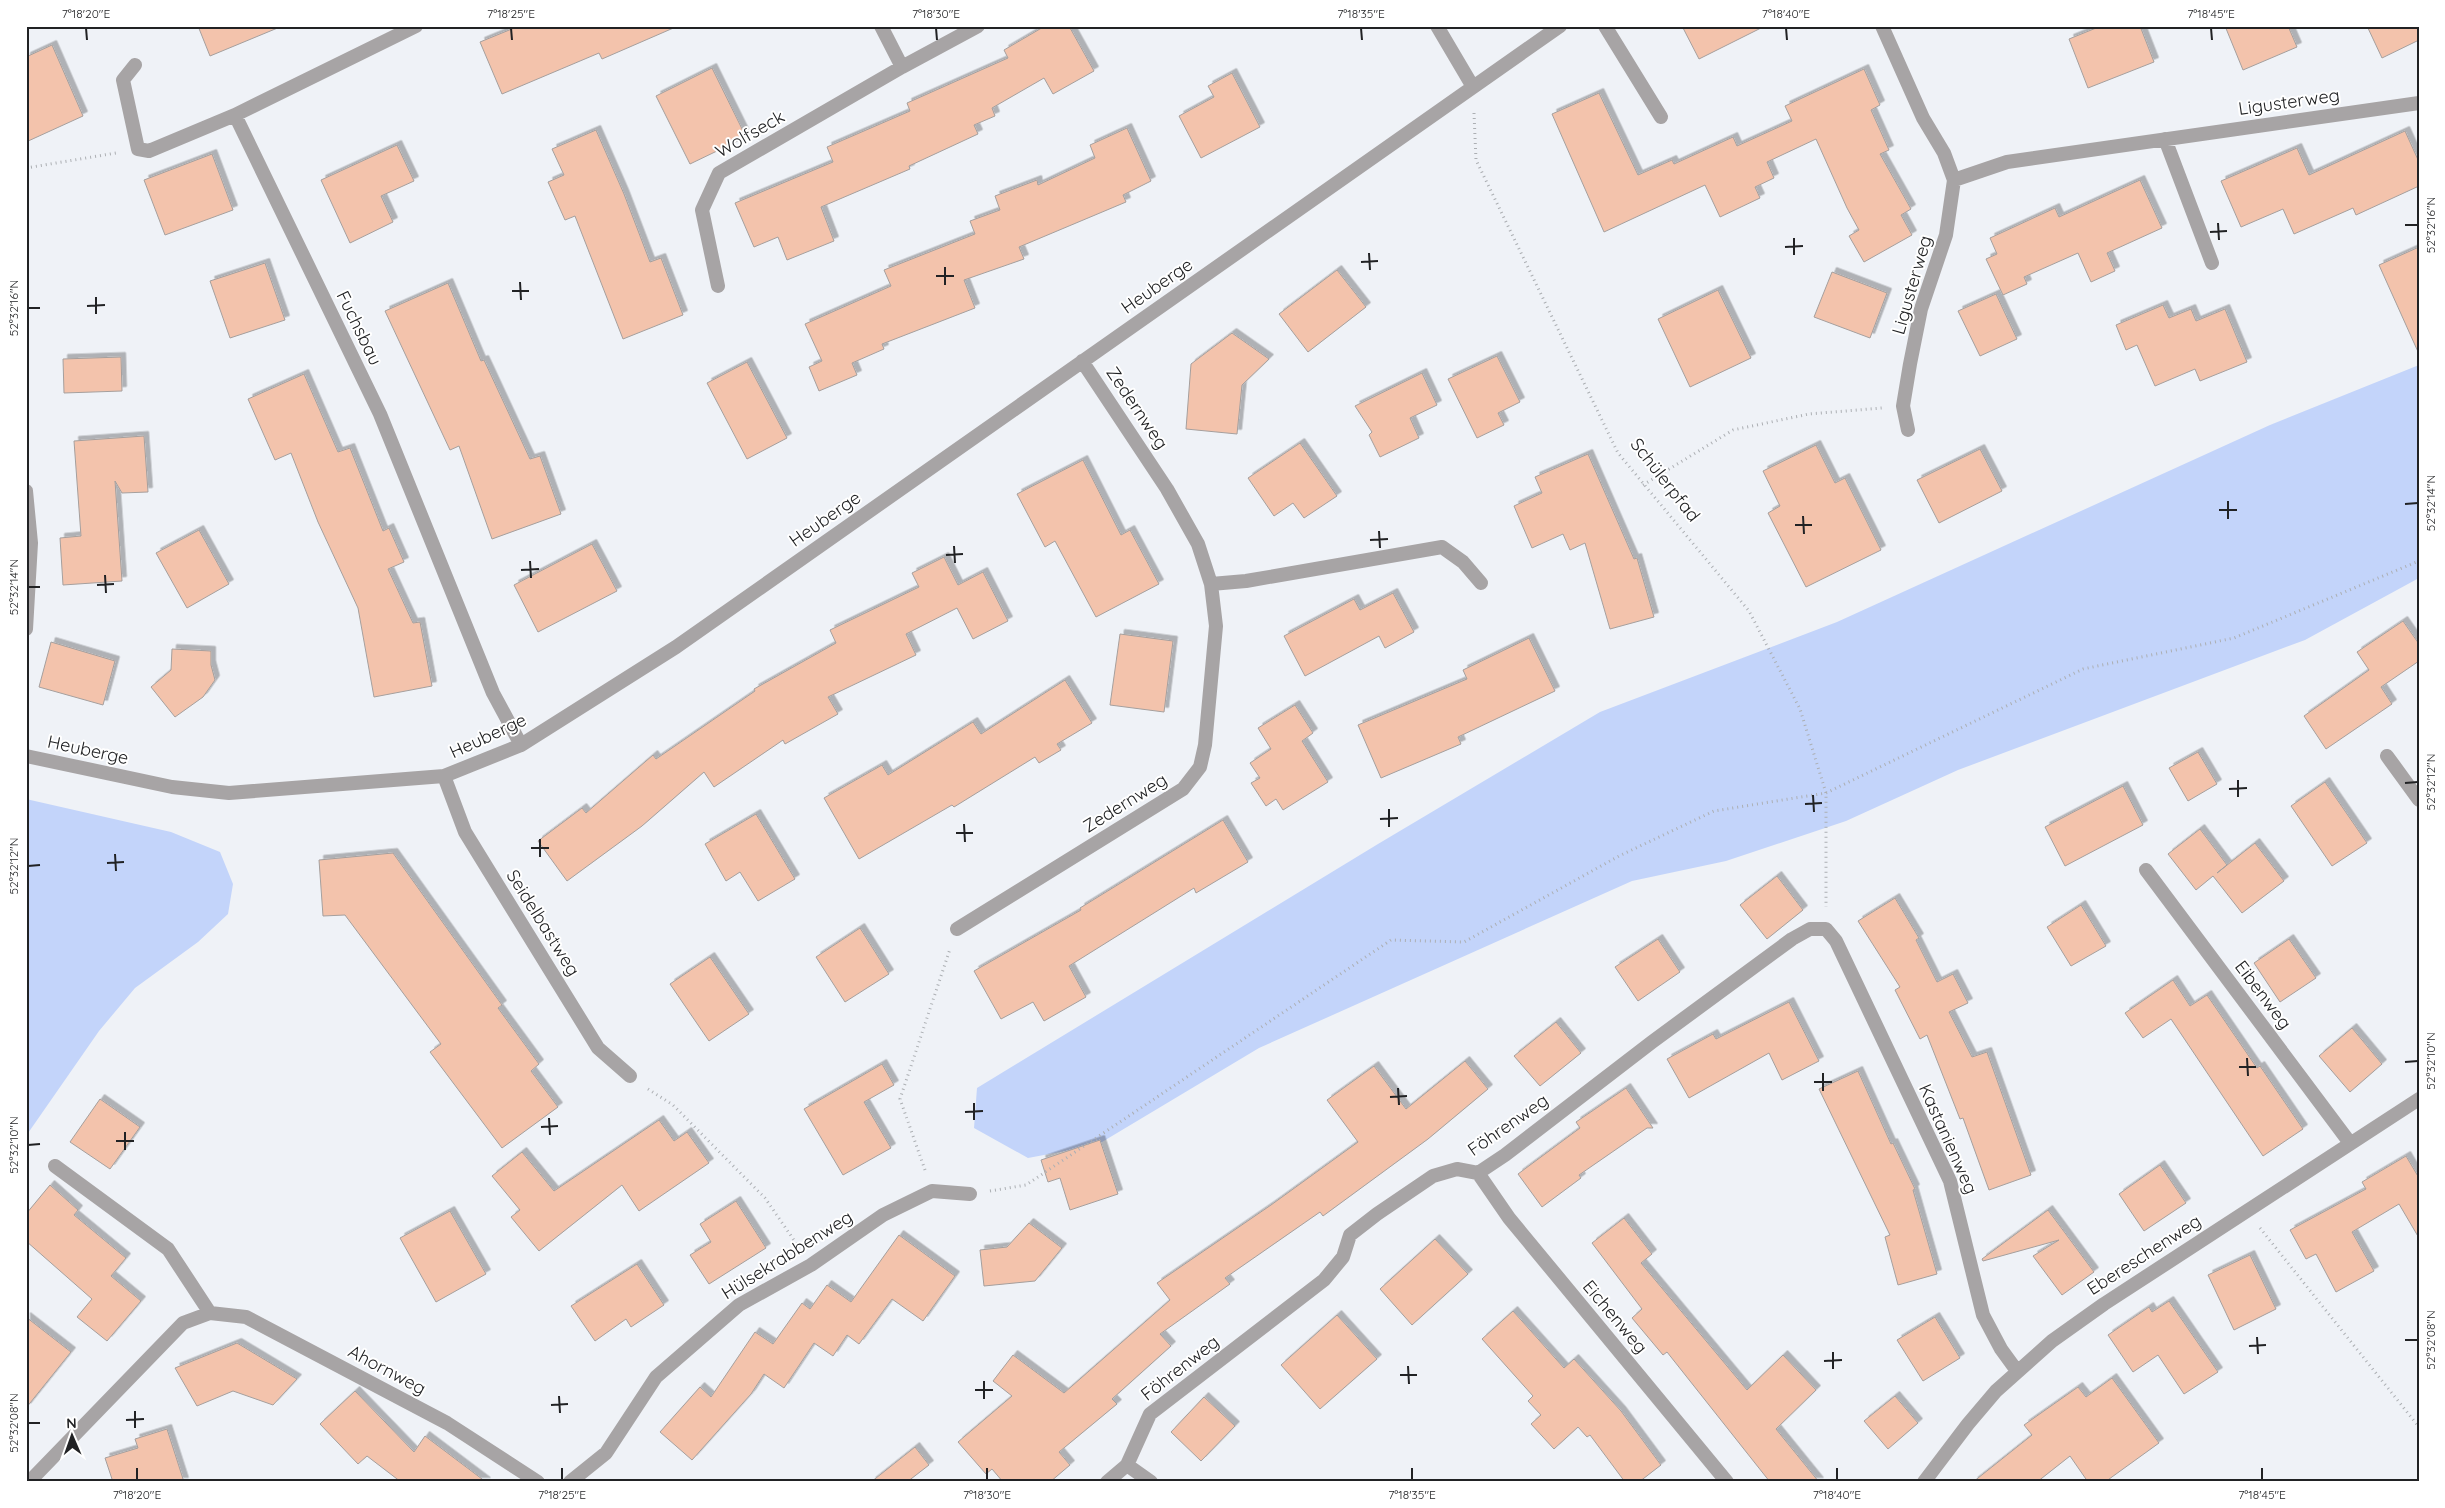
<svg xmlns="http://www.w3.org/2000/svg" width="2445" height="1508" viewBox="0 0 2445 1508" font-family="Quicksand,sans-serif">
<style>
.green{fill:#c3d4fa}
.building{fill:#f3c3ac;stroke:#a59f9d;filter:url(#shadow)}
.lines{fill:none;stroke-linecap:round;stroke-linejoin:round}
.path{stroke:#acafb3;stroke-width:3;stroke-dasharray:1 4;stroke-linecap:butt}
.service{stroke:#a7a4a5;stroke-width:14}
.minor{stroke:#a7a4a5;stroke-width:14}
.ticks{fill:none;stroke:#212224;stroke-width:2}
.labels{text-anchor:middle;stroke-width:4;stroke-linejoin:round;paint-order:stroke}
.street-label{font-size:18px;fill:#212224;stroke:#fff}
.neatline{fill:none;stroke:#212224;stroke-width:2}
.ticks-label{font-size:12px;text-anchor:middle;fill:#212224}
</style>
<defs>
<filter id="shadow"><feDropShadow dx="4.5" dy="-4.5" stdDeviation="0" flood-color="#0004"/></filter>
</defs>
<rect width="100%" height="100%" fill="#eff2f7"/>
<path class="green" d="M 2419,365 L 2419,578 L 2305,640 L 1958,770 L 1846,821 L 1726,861 L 1632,881 L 1259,1048 L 1097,1145 L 1028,1158 L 974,1128 L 977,1088 L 1378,844 L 1600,712 L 1837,622 L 2270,425 Z
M 26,799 L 171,832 L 220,852 L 233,884 L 228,914 L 198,942 L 135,988 L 99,1031 L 26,1136 Z"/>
<path class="building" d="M 198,26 L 280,26 L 280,27 L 210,56 Z
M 519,26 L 678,26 L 602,59 L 599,53 L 502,94 L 480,42 Z
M 1045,26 L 1069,26 L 1094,71 L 1053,94 L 1044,78 L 992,108 L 995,116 L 974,125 L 978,134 L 909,166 L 910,169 L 821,207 L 834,241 L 787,260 L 778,237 L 754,247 L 735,203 L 833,162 L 827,147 L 910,111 L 907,103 L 1008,58 L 1004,50 Z
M 1682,26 L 1765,26 L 1699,59 Z
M 2101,26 L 2140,26 L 2154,62 L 2088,88 L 2069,39 Z
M 2225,26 L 2288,26 L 2297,47 L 2243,70 Z
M 2367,26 L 2419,26 L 2419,40 L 2382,58 Z
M 52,45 L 83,116 L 26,142 L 26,57 Z
M 712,68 L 746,137 L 690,164 L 656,96 Z
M 1864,69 L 1880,105 L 1871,110 L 1889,150 L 1880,154 L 1911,209 L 1901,215 L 1912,235 L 1864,262 L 1849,236 L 1859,230 L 1847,208 L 1816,139 L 1767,162 L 1774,178 L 1755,187 L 1760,198 L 1720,217 L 1705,185 L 1604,232 L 1552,114 L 1599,93 L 1638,175 L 1672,160 L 1674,164 L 1733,137 L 1737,146 L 1792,121 L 1785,106 Z
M 1232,73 L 1260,127 L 1201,158 L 1179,116 L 1214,97 L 1208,86 Z
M 1127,128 L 1151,181 L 1123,195 L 1126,202 L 1019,247 L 1024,259 L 964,280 L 975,308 L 882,344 L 884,349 L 852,363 L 857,375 L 819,391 L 809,367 L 822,361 L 805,324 L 891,286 L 884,270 L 975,234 L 970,221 L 1000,210 L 995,196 L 1037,180 L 1038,185 L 1095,158 L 1090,145 Z
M 596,130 L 624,194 L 650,262 L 661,258 L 683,315 L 623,339 L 575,216 L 565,220 L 548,182 L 564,175 L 552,149 Z
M 2405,131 L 2419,162 L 2419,186 L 2356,215 L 2353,208 L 2294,234 L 2283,209 L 2241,227 L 2221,181 L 2297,148 L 2309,175 Z
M 397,145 L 414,181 L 381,196 L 393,222 L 350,243 L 321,180 Z
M 212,154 L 233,210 L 165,235 L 144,180 Z
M 2140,180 L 2162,228 L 2107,253 L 2115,271 L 2091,282 L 2078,253 L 2024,277 L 2027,284 L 2003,295 L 1986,259 L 1997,254 L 1990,238 L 2055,208 L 2059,217 Z
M 2419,247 L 2419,354 L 2379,265 Z
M 265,263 L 285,320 L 230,338 L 210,281 Z
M 1337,270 L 1366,307 L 1308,352 L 1279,314 Z
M 1832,272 L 1887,293 L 1870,338 L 1814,317 Z
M 448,283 L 481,361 L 484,360 L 530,459 L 540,456 L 561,514 L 492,539 L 459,446 L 450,450 L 385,311 Z
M 1718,290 L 1751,358 L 1690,387 L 1658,319 Z
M 1996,294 L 2017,339 L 1980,356 L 1958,311 Z
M 2163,305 L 2169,318 L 2191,309 L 2196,321 L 2225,309 L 2247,362 L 2200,381 L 2195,369 L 2155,386 L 2137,345 L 2126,350 L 2116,325 Z
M 1232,333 L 1269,359 L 1242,385 L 1237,434 L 1186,429 L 1191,364 Z
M 1497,356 L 1520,402 L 1498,413 L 1504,425 L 1477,438 L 1448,379 Z
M 121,357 L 122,391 L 64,393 L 63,359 Z
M 747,362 L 787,438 L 747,459 L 707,383 Z
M 1422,373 L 1437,405 L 1410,418 L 1419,438 L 1380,457 L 1369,435 L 1372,432 L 1355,406 Z
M 304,374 L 338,452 L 350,448 L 383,531 L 389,528 L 404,562 L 388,569 L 413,623 L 420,622 L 432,686 L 374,697 L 358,608 L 318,522 L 291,453 L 275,460 L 248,399 Z
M 144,436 L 148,492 L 122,493 L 115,481 L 122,581 L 63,585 L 60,538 L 81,536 L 74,441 Z
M 1300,443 L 1337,496 L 1304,518 L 1293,503 L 1274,516 L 1248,478 Z
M 1816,445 L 1835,483 L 1845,478 L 1881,550 L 1806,587 L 1768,513 L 1780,506 L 1763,471 Z
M 1980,449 L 2002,491 L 1939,523 L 1917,480 Z
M 1588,454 L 1634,559 L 1637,558 L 1654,617 L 1610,629 L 1585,543 L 1570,550 L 1563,534 L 1532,548 L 1514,506 L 1542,493 L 1535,477 Z
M 1083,460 L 1121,535 L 1130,530 L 1159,584 L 1096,617 L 1055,541 L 1045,547 L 1017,494 Z
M 199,530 L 229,584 L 187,608 L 156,553 Z
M 592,544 L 617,591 L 538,632 L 514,585 Z
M 944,557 L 958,585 L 983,572 L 1008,621 L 973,639 L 957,608 L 906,634 L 916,655 L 828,697 L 838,714 L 785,744 L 783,740 L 714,787 L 704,772 L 642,826 L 567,881 L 538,841 L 582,808 L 586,813 L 653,755 L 656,759 L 755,691 L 754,689 L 836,643 L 830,630 L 919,587 L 912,573 Z
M 1393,593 L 1414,632 L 1385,648 L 1379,636 L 1305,676 L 1284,636 L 1354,599 L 1360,610 Z
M 2403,621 L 2419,644 L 2419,661 L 2381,687 L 2392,704 L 2326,749 L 2304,716 L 2369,670 L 2357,652 Z
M 1120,634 L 1173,641 L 1164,712 L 1110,705 Z
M 1529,638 L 1555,691 L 1458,737 L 1461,744 L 1381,778 L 1358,725 L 1467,679 L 1463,670 Z
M 51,642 L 115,661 L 103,705 L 39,687 Z
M 172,649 L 211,651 L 211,665 L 215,680 L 203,697 L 175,717 L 151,687 L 171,670 Z
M 1065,680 L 1092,723 L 1057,744 L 1061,750 L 1039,763 L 1035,757 L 954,807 L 952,805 L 859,859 L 824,798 L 882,765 L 888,775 L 973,722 L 981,734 Z
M 1295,705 L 1313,733 L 1302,741 L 1328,782 L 1283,810 L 1276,799 L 1266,806 L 1251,783 L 1260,778 L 1250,763 L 1271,749 L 1258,728 Z
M 2198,752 L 2217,784 L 2188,801 L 2169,768 Z
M 2325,782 L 2367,843 L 2332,866 L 2291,806 Z
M 2123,786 L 2143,825 L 2065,866 L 2045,827 Z
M 756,814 L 795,879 L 758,901 L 740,872 L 726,881 L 705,844 Z
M 1223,820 L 1248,862 L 1196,893 L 1194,888 L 1069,966 L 1086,997 L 1044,1021 L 1033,1002 L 1001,1019 L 974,971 L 1081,910 L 1080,908 Z
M 2200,829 L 2227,865 L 2217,873 L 2255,843 L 2284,881 L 2242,913 L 2213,876 L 2196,890 L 2168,854 Z
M 393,853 L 502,1005 L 498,1008 L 539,1064 L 531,1071 L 558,1107 L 502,1148 L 430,1052 L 441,1044 L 345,915 L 323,916 L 319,860 Z
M 1777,876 L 1803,910 L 1767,939 L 1740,905 Z
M 1895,898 L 1919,938 L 1916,940 L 1937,982 L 1953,974 L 1968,1003 L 1949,1012 L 1972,1057 L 1987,1052 L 2031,1175 L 1989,1190 L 1963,1118 L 1960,1119 L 1927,1035 L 1920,1039 L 1895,990 L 1900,987 L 1858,921 Z
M 2081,905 L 2106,946 L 2071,966 L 2047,927 Z
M 860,928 L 889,974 L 845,1002 L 816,957 Z
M 1658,939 L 1680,972 L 1638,1001 L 1615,967 Z
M 2289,939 L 2316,978 L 2280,1002 L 2254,963 Z
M 710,957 L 749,1014 L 709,1041 L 670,984 Z
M 2173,980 L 2190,1006 L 2207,995 L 2257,1068 L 2260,1066 L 2303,1129 L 2263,1156 L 2171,1019 L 2143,1038 L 2125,1013 Z
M 1789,1002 L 1819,1061 L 1782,1080 L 1769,1053 L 1689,1098 L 1667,1059 L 1713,1034 L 1716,1039 Z
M 1556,1022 L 1581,1053 L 1540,1086 L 1514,1056 Z
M 2352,1028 L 2382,1064 L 2350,1092 L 2319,1056 Z
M 1465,1061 L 1488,1089 L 1428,1139 L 1323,1216 L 1320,1212 L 1225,1278 L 1230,1284 L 1160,1334 L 1171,1346 L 1112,1399 L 1117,1404 L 1059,1452 L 1070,1465 L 1050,1482 L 1003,1482 L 992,1469 L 986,1474 L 958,1442 L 1012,1396 L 993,1381 L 1013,1355 L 1064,1393 L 1170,1300 L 1157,1283 L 1271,1205 L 1358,1142 L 1327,1100 L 1374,1066 L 1406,1109 Z
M 882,1064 L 894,1085 L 864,1102 L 891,1148 L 843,1175 L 804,1109 Z
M 1858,1071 L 1891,1144 L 1893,1143 L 1915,1189 L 1913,1190 L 1937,1274 L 1898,1285 L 1885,1237 L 1890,1235 L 1819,1089 Z
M 1626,1088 L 1653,1128 L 1647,1128 L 1579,1175 L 1581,1178 L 1542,1207 L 1518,1174 L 1580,1128 L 1576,1122 Z
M 100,1099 L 140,1127 L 110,1169 L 70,1142 Z
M 659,1120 L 674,1141 L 687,1132 L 709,1163 L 639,1211 L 622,1185 L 539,1251 L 511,1217 L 520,1210 L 492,1176 L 522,1152 L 554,1191 Z
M 1100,1140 L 1118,1194 L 1070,1210 L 1060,1178 L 1048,1182 L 1041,1160 Z
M 2406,1156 L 2419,1178 L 2419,1238 L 2399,1204 L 2352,1232 L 2374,1271 L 2336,1292 L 2316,1254 L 2306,1259 L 2290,1230 L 2366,1189 L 2362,1182 Z
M 2160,1165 L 2186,1203 L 2144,1231 L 2119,1194 Z
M 50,1185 L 78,1210 L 74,1215 L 126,1258 L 111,1276 L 141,1301 L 107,1341 L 77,1317 L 92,1299 L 26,1241 L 26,1214 Z
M 736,1201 L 766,1248 L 709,1284 L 690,1255 L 711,1242 L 700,1224 Z
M 2048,1210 L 2094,1272 L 2062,1295 L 2033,1256 L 2059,1240 L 1983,1261 L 1982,1259 Z
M 450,1211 L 486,1274 L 436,1302 L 400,1238 Z
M 1624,1218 L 1652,1254 L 1641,1263 L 1747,1390 L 1783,1355 L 1816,1390 L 1776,1429 L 1819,1482 L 1770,1482 L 1667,1352 L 1663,1355 L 1632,1318 L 1642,1309 L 1592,1243 Z
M 1029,1223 L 1062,1248 L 1035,1281 L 984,1286 L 980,1250 L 1007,1247 Z
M 899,1235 L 955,1276 L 923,1321 L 892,1299 L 859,1344 L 847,1335 L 833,1356 L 814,1343 L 784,1388 L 764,1374 L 751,1394 L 692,1460 L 660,1432 L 700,1387 L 711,1397 L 755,1332 L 773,1344 L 802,1303 L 810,1309 L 827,1285 L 851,1302 Z
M 1435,1239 L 1468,1274 L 1412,1325 L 1380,1289 Z
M 2250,1255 L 2276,1309 L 2234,1330 L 2208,1275 Z
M 637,1264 L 664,1305 L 631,1327 L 626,1319 L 595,1341 L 571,1306 Z
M 2169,1301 L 2218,1372 L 2184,1394 L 2158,1355 L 2133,1372 L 2108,1335 L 2149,1307 L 2152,1312 Z
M 1513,1311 L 1564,1368 L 1574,1359 L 1621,1411 L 1661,1465 L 1639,1482 L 1625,1482 L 1590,1435 L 1587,1437 L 1578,1427 L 1554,1449 L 1531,1424 L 1541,1415 L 1528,1401 L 1533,1396 L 1482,1339 Z
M 1337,1315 L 1377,1359 L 1320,1409 L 1281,1365 Z
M 26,1317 L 71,1352 L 26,1408 Z
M 1935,1317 L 1960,1358 L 1923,1381 L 1897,1340 Z
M 237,1343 L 297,1379 L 273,1405 L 233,1391 L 197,1406 L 175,1368 Z
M 2112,1378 L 2159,1443 L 2105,1482 L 2088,1482 L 2070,1456 L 2037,1482 L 1973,1482 L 2032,1435 L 2024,1425 L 2078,1387 L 2086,1397 Z
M 355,1391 L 414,1452 L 425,1436 L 486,1482 L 401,1482 L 367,1456 L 358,1464 L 320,1424 Z
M 1895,1396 L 1918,1423 L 1888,1449 L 1864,1421 Z
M 1204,1397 L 1235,1426 L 1201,1461 L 1171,1432 Z
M 167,1429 L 184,1482 L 113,1482 L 105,1458 L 138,1448 L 135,1439 Z
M 915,1447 L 929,1465 L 907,1482 L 871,1482 Z"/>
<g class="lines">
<path class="path" d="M 1474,113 L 1476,160 L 1618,453 L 1749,611 L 1800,709 L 1826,793 L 1826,907
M 26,168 L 116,153
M 1643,485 L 1733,430 L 1809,414 L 1882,408
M 648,1089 L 673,1105 L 765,1198 L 798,1246
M 925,1170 L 900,1099 L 950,949
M 990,1191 L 1026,1185 L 1391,940 L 1464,942 L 1619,856 L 1714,811 L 1826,793 L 2083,669 L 2234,638 L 2419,561
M 2260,1228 L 2419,1427"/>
<path class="service" d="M 1605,26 L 1661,117"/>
<path class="minor" d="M 416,26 L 235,115 L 380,414 L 493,693 L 521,745
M 881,26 L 902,67 L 978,26
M 1437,26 L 1473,87
M 1882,26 L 1923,118 L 1944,153 L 1954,180 L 1946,235 L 1921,309 L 1910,364 L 1903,406 L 1908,430
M 135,65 L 123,80 L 138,149 L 149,151 L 235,115
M 2165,139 L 2212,263
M 1954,180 L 2007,162 L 2419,103
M 718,286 L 702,210 L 719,173 L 902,67
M 26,491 L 31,543 L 26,629
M 1211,584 L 1246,581 L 1442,547 L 1463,562 L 1481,583
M 26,756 L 172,787 L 229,793 L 444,776 L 521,745 L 676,647 L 1560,26
M 2387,756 L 2419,800
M 444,776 L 465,832 L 598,1048 L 630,1076
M 2146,870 L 2350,1143
M 957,929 L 1183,789 L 1200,767 L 1205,745 L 1216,626 L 1211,584 L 1198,544 L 1167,489 L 1082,361
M 55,1166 L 168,1249 L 210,1313 L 246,1317 L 447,1423 L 538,1482
M 1478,1173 L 1509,1218 L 1727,1482
M 1127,1465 L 1151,1482
M 29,1482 L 183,1323 L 210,1313
M 570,1482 L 606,1453 L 656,1377 L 739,1305 L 811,1265 L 883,1215 L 932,1191 L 970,1194
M 1107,1482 L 1127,1465 L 1150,1414 L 1324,1280 L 1343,1257 L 1350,1235 L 1377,1214 L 1433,1176 L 1457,1169 L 1478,1173 L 1505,1155 L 1652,1042 L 1792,939 L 1810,929 L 1826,929 L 1836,941 L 1950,1181 L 1983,1315 L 2001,1349 L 2017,1371
M 1924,1482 L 1968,1424 L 1996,1391 L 2052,1341 L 2104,1304 L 2419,1099"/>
</g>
<path class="ticks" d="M 86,28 L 87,40M 511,28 L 512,40M 936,28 L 937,40M 1361,28 L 1362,40M 1786,28 L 1787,40M 2211,28 L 2212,40M 2218,223 L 2219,240M 2405,225 L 2418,225M 2210,232 L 2227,231M 1794,238 L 1794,255M 1785,247 L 1803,246M 1369,253 L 1370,270M 1361,262 L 1378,261M 945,267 L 945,285M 936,276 L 954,276M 520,282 L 521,300M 512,291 L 529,291M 96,297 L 96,314M 87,306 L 105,305M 28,308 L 40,308M 2228,501 L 2228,519M 2405,504 L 2418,503M 2219,510 L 2237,510M 1803,516 L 1804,534M 1795,525 L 1812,525M 1379,531 L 1380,548M 1370,540 L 1388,539M 954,546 L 955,563M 946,555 L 963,554M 530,561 L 531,578M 521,570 L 539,569M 105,575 L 106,593M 97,585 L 114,584M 28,587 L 40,587M 2238,780 L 2238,797M 2405,783 L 2418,782M 2229,789 L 2247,788M 1813,795 L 1814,812M 1805,804 L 1822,803M 1389,809 L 1389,827M 1380,819 L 1398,818M 964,824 L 965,842M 956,833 L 973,833M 540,839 L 540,857M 531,848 L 549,848M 115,854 L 116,871M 107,863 L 124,862M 28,866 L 40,865M 2247,1058 L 2248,1076M 2405,1062 L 2418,1061M 2239,1067 L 2256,1067M 1823,1073 L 1823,1091M 1814,1082 L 1832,1082M 1398,1088 L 1399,1105M 1390,1097 L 1407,1096M 974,1103 L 974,1120M 965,1112 L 983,1111M 549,1118 L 550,1135M 541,1127 L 558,1126M 125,1132 L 125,1150M 116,1141 L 134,1141M 28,1145 L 40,1144M 2257,1337 L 2258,1354M 2405,1340 L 2418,1340M 2249,1346 L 2266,1345M 1833,1352 L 1833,1369M 1824,1361 L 1842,1360M 1408,1366 L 1409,1384M 1400,1375 L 1417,1375M 984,1381 L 984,1399M 975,1390 L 993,1390M 559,1396 L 560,1413M 551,1405 L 568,1404M 135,1411 L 135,1428M 126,1420 L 144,1419M 28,1423 L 40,1423M 137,1468 L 137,1480M 562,1468 L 562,1480M 987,1468 L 987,1480M 1412,1468 L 1412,1480M 1837,1468 L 1837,1480M 2262,1468 L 2262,1480"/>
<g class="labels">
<g class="street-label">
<text transform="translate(2289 102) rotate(-8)" y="6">Ligusterweg</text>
<text transform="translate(750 134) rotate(-30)" y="6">Wolfseck</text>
<text transform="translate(1912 285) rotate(-74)" y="6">Ligusterweg</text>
<text transform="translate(1157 286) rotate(-35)" y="6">Heuberge</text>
<text transform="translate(359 328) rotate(64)" y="6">Fuchsbau</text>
<text transform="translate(1137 408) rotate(56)" y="6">Zedernweg</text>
<text transform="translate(1665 480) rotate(52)" y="6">Schülerpfad</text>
<text transform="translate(825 519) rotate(-35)" y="6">Heuberge</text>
<text transform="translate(488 736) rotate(-25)" y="6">Heuberge</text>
<text transform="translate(88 750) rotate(12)" y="6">Heuberge</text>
<text transform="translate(1125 803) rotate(-32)" y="6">Zedernweg</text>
<text transform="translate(543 923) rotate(58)" y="6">Seidelbastweg</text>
<text transform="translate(2263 995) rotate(53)" y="6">Eibenweg</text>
<text transform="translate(1508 1125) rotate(-35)" y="6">Föhrenweg</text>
<text transform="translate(1948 1139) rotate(66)" y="6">Kastanienweg</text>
<text transform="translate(787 1255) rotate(-32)" y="6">Hülsekrabbenweg</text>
<text transform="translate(2144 1255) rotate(-33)" y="6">Ebereschenweg</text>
<text transform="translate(1615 1317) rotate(50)" y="6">Eichenweg</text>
<text transform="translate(1180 1368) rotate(-38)" y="6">Föhrenweg</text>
<text transform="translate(387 1370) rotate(28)" y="6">Ahornweg</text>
</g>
</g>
<rect width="2445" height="1508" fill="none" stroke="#ffffff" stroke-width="55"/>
<g transform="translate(72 1436) rotate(358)" stroke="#ffffff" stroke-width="4" paint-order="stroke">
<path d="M0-4L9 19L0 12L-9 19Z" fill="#212224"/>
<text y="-8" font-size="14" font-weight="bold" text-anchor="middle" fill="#212224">N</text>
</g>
<rect x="28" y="28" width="2390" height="1452" class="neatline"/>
<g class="ticks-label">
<text x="86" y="18">7°18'20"E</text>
<text x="511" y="18">7°18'25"E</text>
<text x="936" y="18">7°18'30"E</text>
<text x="1361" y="18">7°18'35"E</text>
<text x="1786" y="18">7°18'40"E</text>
<text x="2211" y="18">7°18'45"E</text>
<text transform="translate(2431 225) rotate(-90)" y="4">52°32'16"N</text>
<text transform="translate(14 308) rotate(-90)" y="4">52°32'16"N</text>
<text transform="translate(2431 503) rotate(-90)" y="4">52°32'14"N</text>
<text transform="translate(14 587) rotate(-90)" y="4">52°32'14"N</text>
<text transform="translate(2431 782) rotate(-90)" y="4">52°32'12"N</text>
<text transform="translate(14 866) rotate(-90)" y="4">52°32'12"N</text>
<text transform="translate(2431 1061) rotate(-90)" y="4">52°32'10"N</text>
<text transform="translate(14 1145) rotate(-90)" y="4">52°32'10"N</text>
<text transform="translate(2431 1340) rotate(-90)" y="4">52°32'08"N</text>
<text transform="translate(14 1423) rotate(-90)" y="4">52°32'08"N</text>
<text x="137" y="1499">7°18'20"E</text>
<text x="562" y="1499">7°18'25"E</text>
<text x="987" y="1499">7°18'30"E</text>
<text x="1412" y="1499">7°18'35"E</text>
<text x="1837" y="1499">7°18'40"E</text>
<text x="2262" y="1499">7°18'45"E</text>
</g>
</svg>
